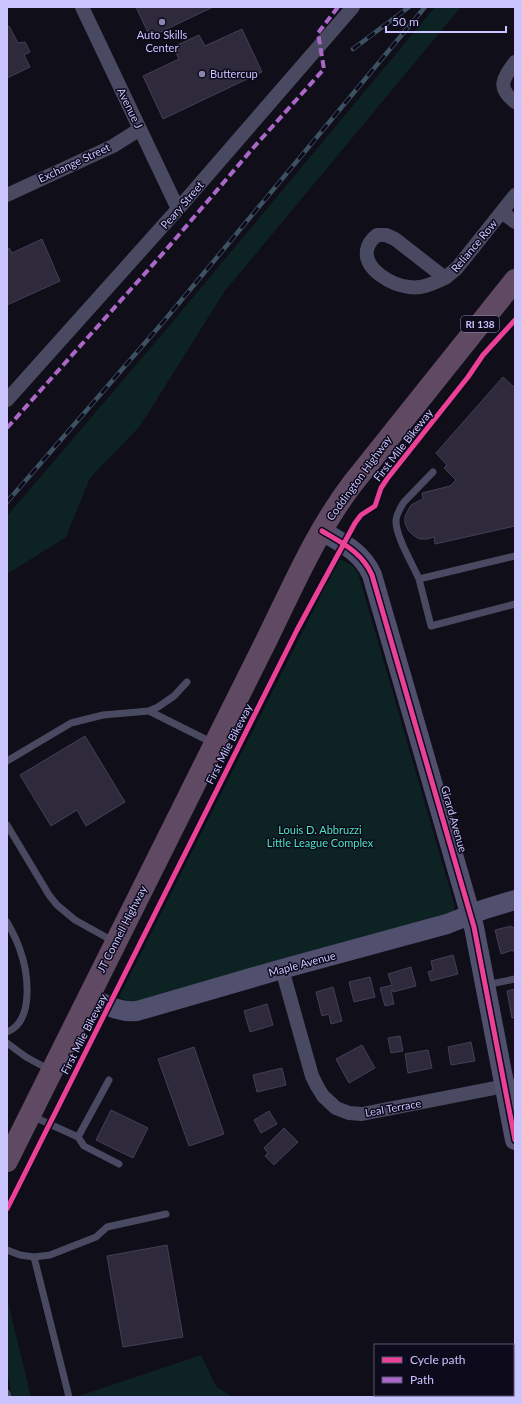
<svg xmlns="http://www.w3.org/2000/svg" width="522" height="1404" viewBox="0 0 522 1404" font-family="Lato,sans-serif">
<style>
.green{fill:#0d2323}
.building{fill:#2e2a3c;stroke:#433f58}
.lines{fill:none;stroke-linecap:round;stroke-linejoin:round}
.lane{stroke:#494961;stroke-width:7}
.street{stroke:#494961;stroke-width:14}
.secondary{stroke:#504f6d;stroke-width:20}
.highway{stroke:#604963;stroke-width:22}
.rail-casing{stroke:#3c5162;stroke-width:4.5}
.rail{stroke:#0d0a1c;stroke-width:3;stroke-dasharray:9;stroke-linecap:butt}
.quiet{stroke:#ac68c9;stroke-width:4;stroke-dasharray:8 4;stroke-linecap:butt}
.cycleway-casing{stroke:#0d0a1c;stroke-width:8}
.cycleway{stroke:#ea4096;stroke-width:5}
.poi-dot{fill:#8a85ae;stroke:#0d0a1c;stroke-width:1.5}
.labels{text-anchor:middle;stroke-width:3;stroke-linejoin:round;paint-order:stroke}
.shield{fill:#0d0a1c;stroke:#928dbb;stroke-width:1}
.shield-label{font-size:10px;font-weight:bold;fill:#cbc5ff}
.poi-label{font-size:11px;fill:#cbc5ff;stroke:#0d0a1c}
.street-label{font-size:11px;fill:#cbc5ff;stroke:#0d0a1c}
.park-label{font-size:11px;fill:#4ce4bc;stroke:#0d0a1c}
</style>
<rect width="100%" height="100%" fill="#100e18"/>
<path class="green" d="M 435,7 L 461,7 L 224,292 L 140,426 L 90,478 L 66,537 L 7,574 L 7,516 L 165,331 Z
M 339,559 L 353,566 L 358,573 L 455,907 L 453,912 L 148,1001 L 130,1002 L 119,997 Z
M 7,1298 L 31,1397 L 12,1397 L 7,1371 Z
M 201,1355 L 216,1386 L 232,1397 L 76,1397 Z"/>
<path class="building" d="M 136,7 L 213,7 L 150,37 Z
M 9,26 L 18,43 L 25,42 L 30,52 L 24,55 L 30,67 L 7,78 L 7,27 Z
M 242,29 L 262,72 L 163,119 L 143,76 L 179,59 L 173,47 L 199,35 L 205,46 Z
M 42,239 L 60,281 L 7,305 L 7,249 L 9,248 L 12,253 Z
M 503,377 L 515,388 L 515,526 L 435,544 L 434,537 L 427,539 L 419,539 L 413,535 L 408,530 L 405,523 L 405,516 L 411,505 L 423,499 L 422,493 L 450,486 L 456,480 L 444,468 L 447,465 L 436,453 Z
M 85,736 L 125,802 L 86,826 L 77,810 L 51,826 L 20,775 Z
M 511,926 L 511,928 L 515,927 L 515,952 L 514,952 L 513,950 L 501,954 L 495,930 Z
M 453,955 L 458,974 L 431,981 L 428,972 L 433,970 L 431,961 Z
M 411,967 L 416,986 L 393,992 L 393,990 L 391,991 L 394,1004 L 385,1006 L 380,988 L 392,985 L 388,974 Z
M 370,977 L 375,997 L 354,1002 L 349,982 Z
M 333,987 L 342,1021 L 331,1024 L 329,1014 L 322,1016 L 316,992 Z
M 515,989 L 515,1017 L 512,1018 L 507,991 Z
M 267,1004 L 273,1025 L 250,1032 L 244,1011 Z
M 400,1036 L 403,1051 L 391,1053 L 388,1038 Z
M 471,1042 L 475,1061 L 451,1065 L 448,1047 Z
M 362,1045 L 375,1068 L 349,1083 L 336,1059 Z
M 194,1047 L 224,1134 L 189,1146 L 158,1059 Z
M 428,1050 L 432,1068 L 408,1073 L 405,1054 Z
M 282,1068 L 286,1085 L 257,1092 L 253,1075 Z
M 111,1110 L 148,1128 L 133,1158 L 96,1140 Z
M 269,1111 L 277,1124 L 261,1133 L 254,1120 Z
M 284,1128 L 298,1142 L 274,1165 L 265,1156 L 268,1153 L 264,1148 Z
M 167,1245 L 183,1337 L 123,1347 L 107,1256 Z"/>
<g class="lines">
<path class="lane" d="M 433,472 L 404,502 C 400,508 397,513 396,520 C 395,535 413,565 419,579 L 515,556
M 419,579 L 431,626 L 515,604
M 149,711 L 213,743
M 7,761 L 71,723 L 103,715 L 149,711 L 158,707 L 174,696 L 187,682
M 7,825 L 49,895 L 57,905 L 75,920 L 113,941
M 7,922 C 12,931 17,940 20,950 C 28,972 35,1021 7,1032
M 486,985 L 515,979
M 7,1043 L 26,1057 L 50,1070
M 32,1116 L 78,1137 L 109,1080
M 78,1137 L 84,1146 L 119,1164
M 7,1250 L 20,1255 L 34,1257 L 50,1255 L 96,1237 L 107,1227 L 166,1214
M 34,1257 L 69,1397
M 7,1393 L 8,1397"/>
<path class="street" d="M 82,7 L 178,209
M 515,62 C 503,79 496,87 515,102
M 7,195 L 113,146 L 140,129
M 502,212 L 515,222
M 377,235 L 386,235 L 395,239 L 445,278 C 434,283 422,289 409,287 C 392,285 364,270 367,250 C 368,244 372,239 377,235 Z
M 445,278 L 457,268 L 515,195
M 7,400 L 178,209 L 353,7
M 282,969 L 312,1076 L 317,1086 L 323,1096 L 336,1108 L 349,1113 L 362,1114 L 505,1086 L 515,1086"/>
<path class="secondary" d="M 322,531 C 342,543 362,552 372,575 L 474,927 L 515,1140
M 88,997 C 104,1004 120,1013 137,1011 L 282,969 L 447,924 L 485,909 L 515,900"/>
<path class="highway" d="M 7,1161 L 268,637 C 294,584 317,530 353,483 L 515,280"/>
<g class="rail-casing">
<path id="rail" d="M 353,49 L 409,7
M 7,502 L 164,321 L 425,7"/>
</g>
<use href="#rail" class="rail"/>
<path class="quiet" d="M 7,428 L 165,251 L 254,147 L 324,69 L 318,33 L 338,7"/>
<g class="cycleway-casing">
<path id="cycleway" d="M 322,531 C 342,543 362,552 372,575 L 474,927 L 515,1140
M 7,1209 L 297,630 L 355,523 L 361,515 L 375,506 L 381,488 L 387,479 L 468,377 L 483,355 L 515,320"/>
</g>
<use href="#cycleway" class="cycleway"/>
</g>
<g class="poi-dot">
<circle cx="162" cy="22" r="4"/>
<circle cx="202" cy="74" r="4"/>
</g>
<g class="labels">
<rect class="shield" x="461" y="316" width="38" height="16" rx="3"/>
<g class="shield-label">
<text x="480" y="328">RI 138</text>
</g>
<g class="poi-label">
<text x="162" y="39">Auto Skills<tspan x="162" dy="13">Center</tspan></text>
<text x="210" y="78" text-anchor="start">Buttercup</text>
</g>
<g class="street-label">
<text transform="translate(130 108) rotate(64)" y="4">Avenue J</text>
<text transform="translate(74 163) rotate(-25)" y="4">Exchange Street</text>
<text transform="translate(182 205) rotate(-49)" y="4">Peary Street</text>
<text transform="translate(474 246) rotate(-50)" y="4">Reliance Row</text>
<text transform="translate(403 445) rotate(-52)" y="4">First Mile Bikeway</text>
<text transform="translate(359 478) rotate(-54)" y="4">Coddington Highway</text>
<text transform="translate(229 744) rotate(-63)" y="4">First Mile Bikeway</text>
<text transform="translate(454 819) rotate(74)" y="4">Girard Avenue</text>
<text transform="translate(122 929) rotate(-63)" y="4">JT Connell Highway</text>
<text transform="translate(302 964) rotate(-15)" y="4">Maple Avenue</text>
<text transform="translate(84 1034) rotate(-63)" y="4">First Mile Bikeway</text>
<text transform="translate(393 1108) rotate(-10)" y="4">Leal Terrace</text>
</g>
<g class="park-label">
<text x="320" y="834">Louis D. Abbruzzi<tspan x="320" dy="13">Little League Complex</tspan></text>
</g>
</g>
<rect width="522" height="1404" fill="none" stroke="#cbc5ff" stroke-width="16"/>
<rect x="374" y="1344" width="140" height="52" fill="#0d0a1c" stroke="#595577"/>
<rect x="382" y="1357" width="20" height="6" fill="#ea4096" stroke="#595577"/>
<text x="410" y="1364" font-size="12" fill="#cbc5ff">Cycle path</text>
<rect x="382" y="1377" width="20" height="6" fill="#ac68c9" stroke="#595577"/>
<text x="410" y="1384" font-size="12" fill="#cbc5ff">Path</text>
<path d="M386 26v6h120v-6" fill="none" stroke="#cbc5ff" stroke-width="2"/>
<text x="392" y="26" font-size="12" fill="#cbc5ff" stroke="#0d0a1c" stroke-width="3" paint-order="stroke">50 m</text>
</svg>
